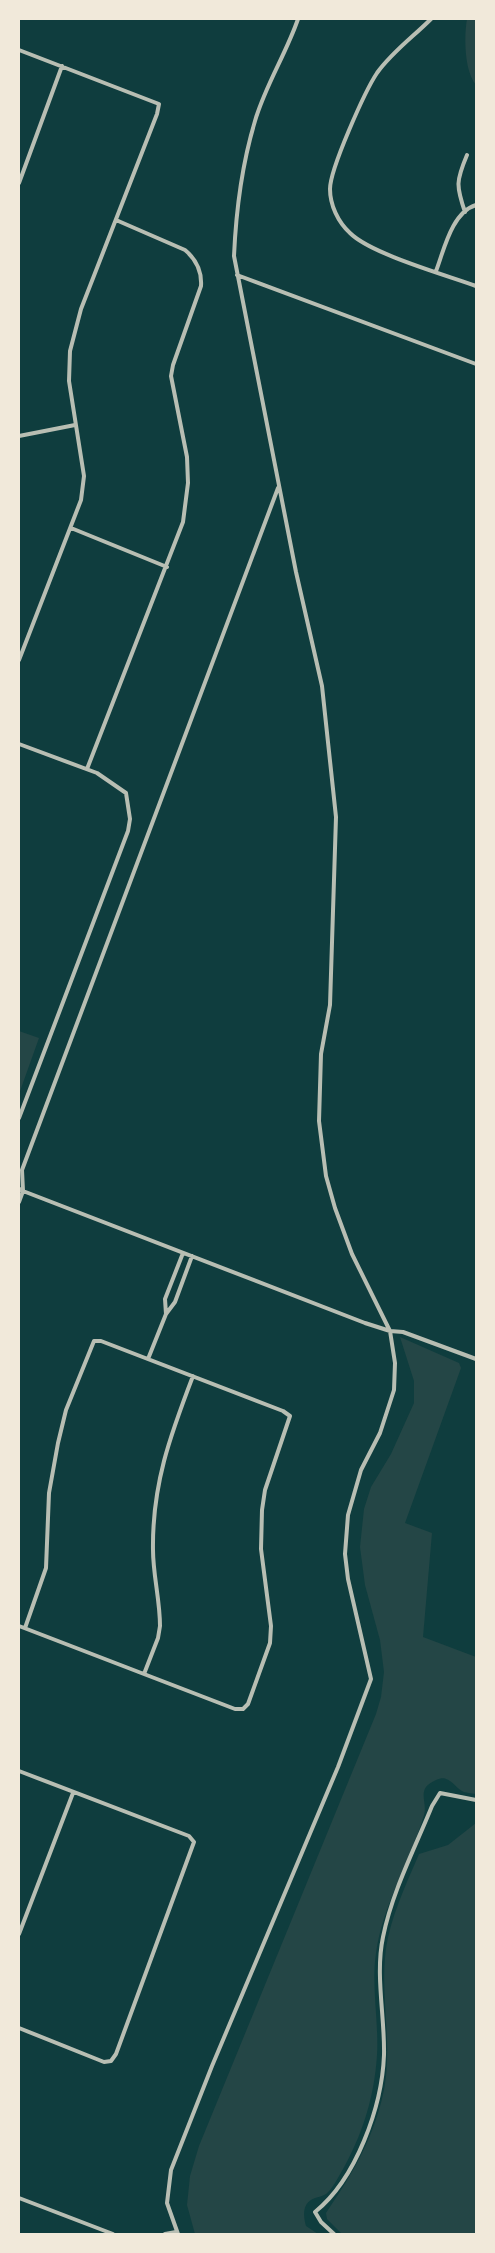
<svg xmlns="http://www.w3.org/2000/svg" width="495" height="2253" viewBox="0 0 495 2253" font-family="'Archivo Narrow',sans-serif">
<style>
.green{fill:#244646}
.lines{fill:none;stroke-linecap:round;stroke-linejoin:round}
.minor{stroke:#b8beb3;stroke-width:4}
.tertiary{stroke:#b8beb3;stroke-width:4.5}
</style>
<rect width="100%" height="100%" fill="#0f3d3e"/>
<path class="green" d="M 467,19 L 476,19 L 476,85 C 464,71 464,36 467,19 Z
M 19,1031 L 39,1038 L 19,1094 Z
M 400,1337 L 459,1363 L 461,1368 L 405,1523 L 432,1533 L 423,1637 L 476,1657 L 476,1794 C 472,1793 465,1793 462,1791 C 453,1786 449,1774 436,1780 C 415,1789 428,1801 424,1815 C 410,1862 383,1904 376,1953 C 371,1985 379,2023 377,2055 C 374,2102 360,2142 335,2183 C 333,2186 329,2192 326,2194 C 323,2196 318,2197 315,2198 C 302,2202 303,2216 306,2226 L 318,2234 L 195,2234 L 187,2205 L 190,2176 L 199,2146 L 376,1714 L 381,1697 L 384,1672 L 380,1640 L 365,1585 L 360,1547 L 364,1509 L 371,1487 L 391,1454 L 414,1403 L 414,1381 Z
M 476,1823 L 476,2234 L 342,2234 L 327,2219 L 326,2213 C 351,2176 371,2143 382,2099 C 394,2052 381,2005 385,1958 C 388,1922 405,1887 419,1854 L 448,1845 Z"/>
<g class="lines">
<path class="minor" d="M 431,19 C 413,37 392,52 377,73 C 365,91 330,169 330,189 C 330,205 338,222 350,233 C 371,254 446,275 476,286
M 19,50 L 159,104 L 157,114 L 81,309 L 70,351 L 69,381 L 84,476 L 81,500 L 19,660
M 19,183 L 62,66
M 465,212 C 456,186 456,181 467,155
M 436,271 C 444,250 452,212 476,205
M 237,275 L 476,364
M 19,436 L 75,425
M 71,528 L 167,567
M 19,744 L 97,773 L 126,793 L 130,819 L 128,831 L 19,1118
M 87,769 L 183,522 L 188,483 L 187,457 L 171,376 L 173,365 L 201,286 C 202,271 197,260 185,250 L 116,220
M 23,1191 L 365,1323 L 390,1331 L 403,1332 L 476,1359
M 19,1202 L 23,1191 L 22,1170 L 278,488
M 166,1314 L 165,1299 L 183,1253
M 148,1359 L 166,1314 L 175,1302 L 192,1256
M 19,1626 L 235,1709 L 243,1709 L 248,1704 L 270,1643 L 271,1626 L 261,1549 L 262,1510 L 265,1490 L 290,1416 L 283,1411 L 101,1341 L 94,1341 L 66,1410 L 58,1443 L 49,1493 L 46,1568 L 25,1628
M 144,1674 L 158,1638 L 160,1626 C 160,1600 153,1575 153,1550 C 152,1485 170,1436 193,1376
M 19,1771 L 189,1836 L 194,1842 L 116,2054 L 111,2061 L 104,2062 L 19,2028
M 19,1934 L 73,1793
M 19,2198 L 113,2234
M 165,2234 L 176,2232
M 178,2234 L 167,2203 L 171,2170 L 212,2066 L 338,1767 L 371,1679 L 348,1579 L 345,1554 L 348,1515 L 361,1470 L 380,1433 L 394,1390 L 395,1363 L 390,1331 L 352,1254 L 335,1208 L 326,1176 L 319,1121 L 321,1054 L 330,1005 L 336,817 L 322,686 L 296,572 L 234,256 C 236,211 242,164 255,121 C 265,86 286,54 298,19
M 334,2234 L 321,2222 L 315,2212 C 356,2179 382,2107 384,2055 C 385,2017 375,1975 383,1937 C 392,1892 415,1848 432,1806 L 440,1793 L 476,1800"/>
<path class="tertiary" d="M 19,1189 L 23,1191"/>
</g>
<rect width="495" height="2253" fill="none" stroke="#f1e9da" stroke-width="40"/>
</svg>
